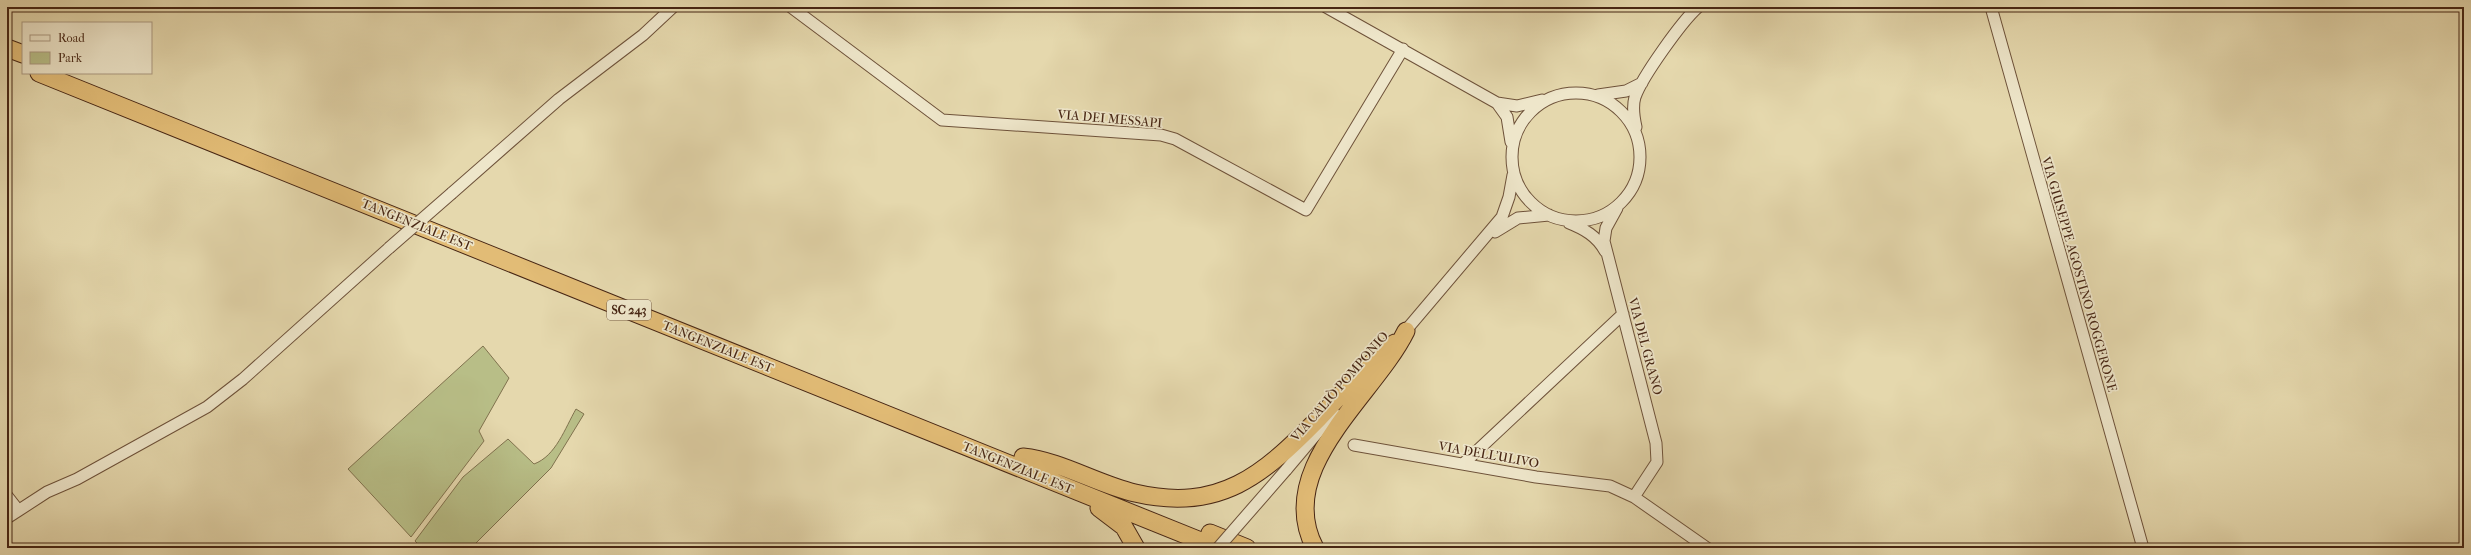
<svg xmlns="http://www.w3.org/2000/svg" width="2471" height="555" viewBox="0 0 2471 555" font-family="'IM FELL French Canon',serif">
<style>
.green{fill:#b8be87;stroke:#80724e}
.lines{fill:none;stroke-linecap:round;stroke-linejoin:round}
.minor-casing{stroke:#6e523a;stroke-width:13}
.highway-casing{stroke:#472614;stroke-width:19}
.minor{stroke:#eee6ca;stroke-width:11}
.highway{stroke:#e2bc76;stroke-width:17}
.minor-bridge-casing{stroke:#6e523a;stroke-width:13;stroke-linecap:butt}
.minor-bridge{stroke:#eee6ca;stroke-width:11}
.labels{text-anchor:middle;stroke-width:3.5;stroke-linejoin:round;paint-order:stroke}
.shield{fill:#eee6ca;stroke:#79604b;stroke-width:1}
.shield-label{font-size:12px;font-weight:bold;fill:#472614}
.street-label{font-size:13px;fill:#472614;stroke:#eee6ca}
</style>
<rect width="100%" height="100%" fill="#e5d8ad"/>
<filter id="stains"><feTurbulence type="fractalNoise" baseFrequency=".005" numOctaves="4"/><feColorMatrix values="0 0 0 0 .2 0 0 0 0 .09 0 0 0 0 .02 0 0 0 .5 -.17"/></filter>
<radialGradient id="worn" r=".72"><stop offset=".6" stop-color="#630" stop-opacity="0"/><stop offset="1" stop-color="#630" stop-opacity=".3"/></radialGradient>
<path class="green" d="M 483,346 L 509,378 L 479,431 L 484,441 L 411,537 L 348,469 Z
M 576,409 L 584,414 L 551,468 L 471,548 L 422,548 L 415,541 L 463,477 L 508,439 L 534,464 C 556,456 565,428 576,409 Z"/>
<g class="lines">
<g class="minor-casing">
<path id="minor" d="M 791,7 L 942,120 L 1161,135 L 1175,139 L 1306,210 L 1403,49
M 1326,7 L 1497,103 L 1517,106 L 1542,100
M 1991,7 L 2143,548
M1512 157a64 64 0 1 1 128 0a64 64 0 1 1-128 0Z
M 1598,95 L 1626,91 L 1642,83
M 1497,103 L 1507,117 L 1511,142
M 1636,127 C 1634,118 1632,107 1635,97 C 1642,77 1682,21 1698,7
M 452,193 L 559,99 L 643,35 L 673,7
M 1617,208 L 1606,228 L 1604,241 L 1656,443 L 1657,462 L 1634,497
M 1569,223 C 1584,229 1597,236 1605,251
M 1495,232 L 1518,218 L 1549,215
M 1402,335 L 1502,217 L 1509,197 L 1513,175
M 1354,445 L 1536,477 L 1610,486 L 1634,497 L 1707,548
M 1463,464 L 1623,314
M 1286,470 L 1334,413
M 7,496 L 18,510
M 7,518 L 47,492 L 77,479 L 207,407 L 243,379 L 389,248"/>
</g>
<g class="highway-casing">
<path id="highway" d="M 7,48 L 23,54
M 39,73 L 1218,548
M 1023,457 C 1061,461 1097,484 1135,493 C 1220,513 1263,475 1319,418 C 1341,394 1364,371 1386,348 L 1395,343
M 1099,508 L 1124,527 L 1136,548
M 1210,533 L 1247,548
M 1315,548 C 1273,468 1374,396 1406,331"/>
</g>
<use href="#minor" class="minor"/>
<use href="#highway" class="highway"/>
<g class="minor-bridge-casing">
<path id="minor-bridge" d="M 389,248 L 452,193
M 1218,548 L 1286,470"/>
</g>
<use href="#minor-bridge" class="minor-bridge"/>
</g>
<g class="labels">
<rect class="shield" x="607" y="300" width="44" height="20" rx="3"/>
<g class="shield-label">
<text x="629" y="314">SC 243</text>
</g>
<g class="street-label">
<text transform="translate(1110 118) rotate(5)" y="5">VIA DEI MESSAPI</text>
<text transform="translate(417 224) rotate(22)" y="5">TANGENZIALE EST</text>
<text transform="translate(2080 274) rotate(74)" y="5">VIA GIUSEPPE AGOSTINO ROGGERONE</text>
<text transform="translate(718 346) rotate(22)" y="5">TANGENZIALE EST</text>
<text transform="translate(1646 346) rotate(75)" y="5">VIA DEL GRANO</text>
<text transform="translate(1339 386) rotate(-49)" y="5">VIA CALIÒ POMPONIO</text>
<text transform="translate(1489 454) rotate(10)" y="5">VIA DELL'ULIVO</text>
<text transform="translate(1018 467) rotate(22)" y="5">TANGENZIALE EST</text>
</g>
</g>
<rect width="2471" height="555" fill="none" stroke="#e5d8ad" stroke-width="24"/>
<rect x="8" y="8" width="2455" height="539" fill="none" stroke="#472614" stroke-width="2"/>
<rect x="12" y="12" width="2447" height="531" fill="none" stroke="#472614"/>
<rect x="22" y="22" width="130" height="52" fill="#eee6ca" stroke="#ab9981"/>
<rect x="30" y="35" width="20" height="6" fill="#eee6ca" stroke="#ab9981"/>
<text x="58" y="42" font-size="12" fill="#472614">Road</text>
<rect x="30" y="52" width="20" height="12" fill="#b8be87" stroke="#ab9981"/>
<text x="58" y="62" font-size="12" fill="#472614">Park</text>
<rect width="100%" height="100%" filter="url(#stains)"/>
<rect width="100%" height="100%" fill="url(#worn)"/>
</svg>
